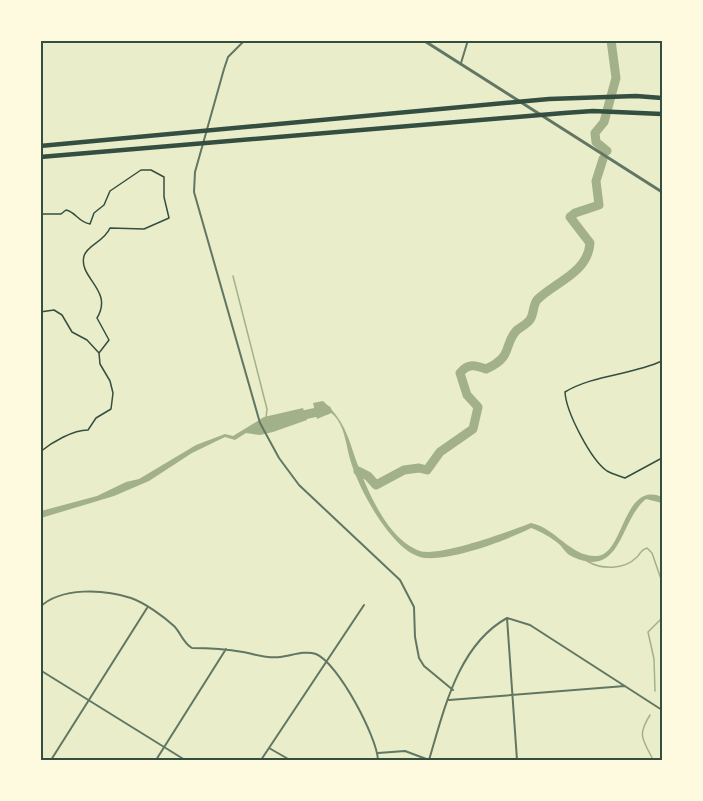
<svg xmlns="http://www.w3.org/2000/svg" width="703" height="801" viewBox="0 0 703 801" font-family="'PT Sans Narrow',sans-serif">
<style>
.water{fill:#a3b18a}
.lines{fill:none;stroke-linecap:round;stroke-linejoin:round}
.stream{stroke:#a3b18a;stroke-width:1.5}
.river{stroke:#a3b18a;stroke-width:9}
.path{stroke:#344e41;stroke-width:1.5}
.minor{stroke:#617663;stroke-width:2}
.tertiary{stroke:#617663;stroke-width:3}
.motorway{stroke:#344e41;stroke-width:4.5}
.neatline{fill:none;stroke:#344e41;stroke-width:2}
</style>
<rect width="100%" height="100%" fill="#e9edc9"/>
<path class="water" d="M 323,401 C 347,423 348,439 359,468 C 370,496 389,540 420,551 C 441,557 510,531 531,523 C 556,528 570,557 597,556 C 624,555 623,480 662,497 L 662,503 L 646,499 C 619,521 622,579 573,557 C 566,554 564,549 559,544 C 552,538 540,531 531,528 C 505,541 453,560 425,558 C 393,555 357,486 350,459 C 346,444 344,422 331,413 L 317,419 L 313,403 Z
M 303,408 L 307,420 L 273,432 L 260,435 L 246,433 L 235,440 L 225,437 L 192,453 L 149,481 L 114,496 L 41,518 L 41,511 L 97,496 L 126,482 L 139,479 L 196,445 L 225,434 L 233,436 L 264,417 Z"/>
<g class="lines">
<path class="stream" d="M 233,276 L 267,409 L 266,418
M 587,561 C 602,570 624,570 637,557 C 642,552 640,550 647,548 L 652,553 L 662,582
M 655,691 L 654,659 L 648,632 L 662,618
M 650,715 C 636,737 644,740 653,760"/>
<path class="river" d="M 607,151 L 596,142 L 595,133 L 604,122 L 616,78 L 611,40
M 294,417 L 327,410
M 358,471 L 368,476 L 376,485 L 404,470 L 419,468 L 427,470 L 440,452 L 473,429 L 478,407 L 467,395 L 460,373 C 468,363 475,365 486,369 C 514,357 503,344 517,330 C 522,326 528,324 531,318 C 534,312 533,305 537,300 C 555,282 588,273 590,243 L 570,217 L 575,213 L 599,205 L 596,181 L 603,159"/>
<path class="path" d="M 40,214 L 61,214 L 66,210 C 76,212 78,222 90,224 L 94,213 L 104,205 L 110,191 L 141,170 L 151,170 L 164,177 L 164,197 L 169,218 L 144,229 L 110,228 C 104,242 87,245 84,256 C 78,278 114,290 97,318 L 109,340 L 99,353
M 40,312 L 54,310 L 62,315 L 72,332 L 87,340 L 99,353 L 100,364 L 110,381 L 113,393 L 111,409 L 96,418 L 88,430 C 73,430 52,442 40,452
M 662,361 C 631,375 593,375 565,392 C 566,412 591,460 607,471 C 612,474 620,476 625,478 L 662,458"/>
<path class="minor" d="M 245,40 L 228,57 L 224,69 L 195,172 L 194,192 L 260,423 L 279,458 L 299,485 L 400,580 L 414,607 L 415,637 L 419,658 L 424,666 L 453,690
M 461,63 L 468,40
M 40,607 C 61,587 104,589 131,598 C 145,603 163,616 174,626 C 181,633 183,643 192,648 C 209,648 226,649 243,652 C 254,654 268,659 280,657 C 291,656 304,650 316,654 C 338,663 377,737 378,760
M 507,618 L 517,760
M 40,670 L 185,760
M 449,700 L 625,686
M 269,748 L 290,760
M 378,753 L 405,751 L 429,760
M 51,760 L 147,608
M 156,760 L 226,649
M 261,760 L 364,605
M 429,760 C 444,710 458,645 507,618 L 530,625 L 662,710"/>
<path class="tertiary" d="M 423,40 L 662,192"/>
<path class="motorway" d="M 40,146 L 549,99 L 636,96 L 662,98
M 40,157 L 564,113 L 593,111 L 662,114"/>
</g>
<rect width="703" height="801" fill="none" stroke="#fefae0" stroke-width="84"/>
<rect x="42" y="42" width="619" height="717" class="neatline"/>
</svg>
